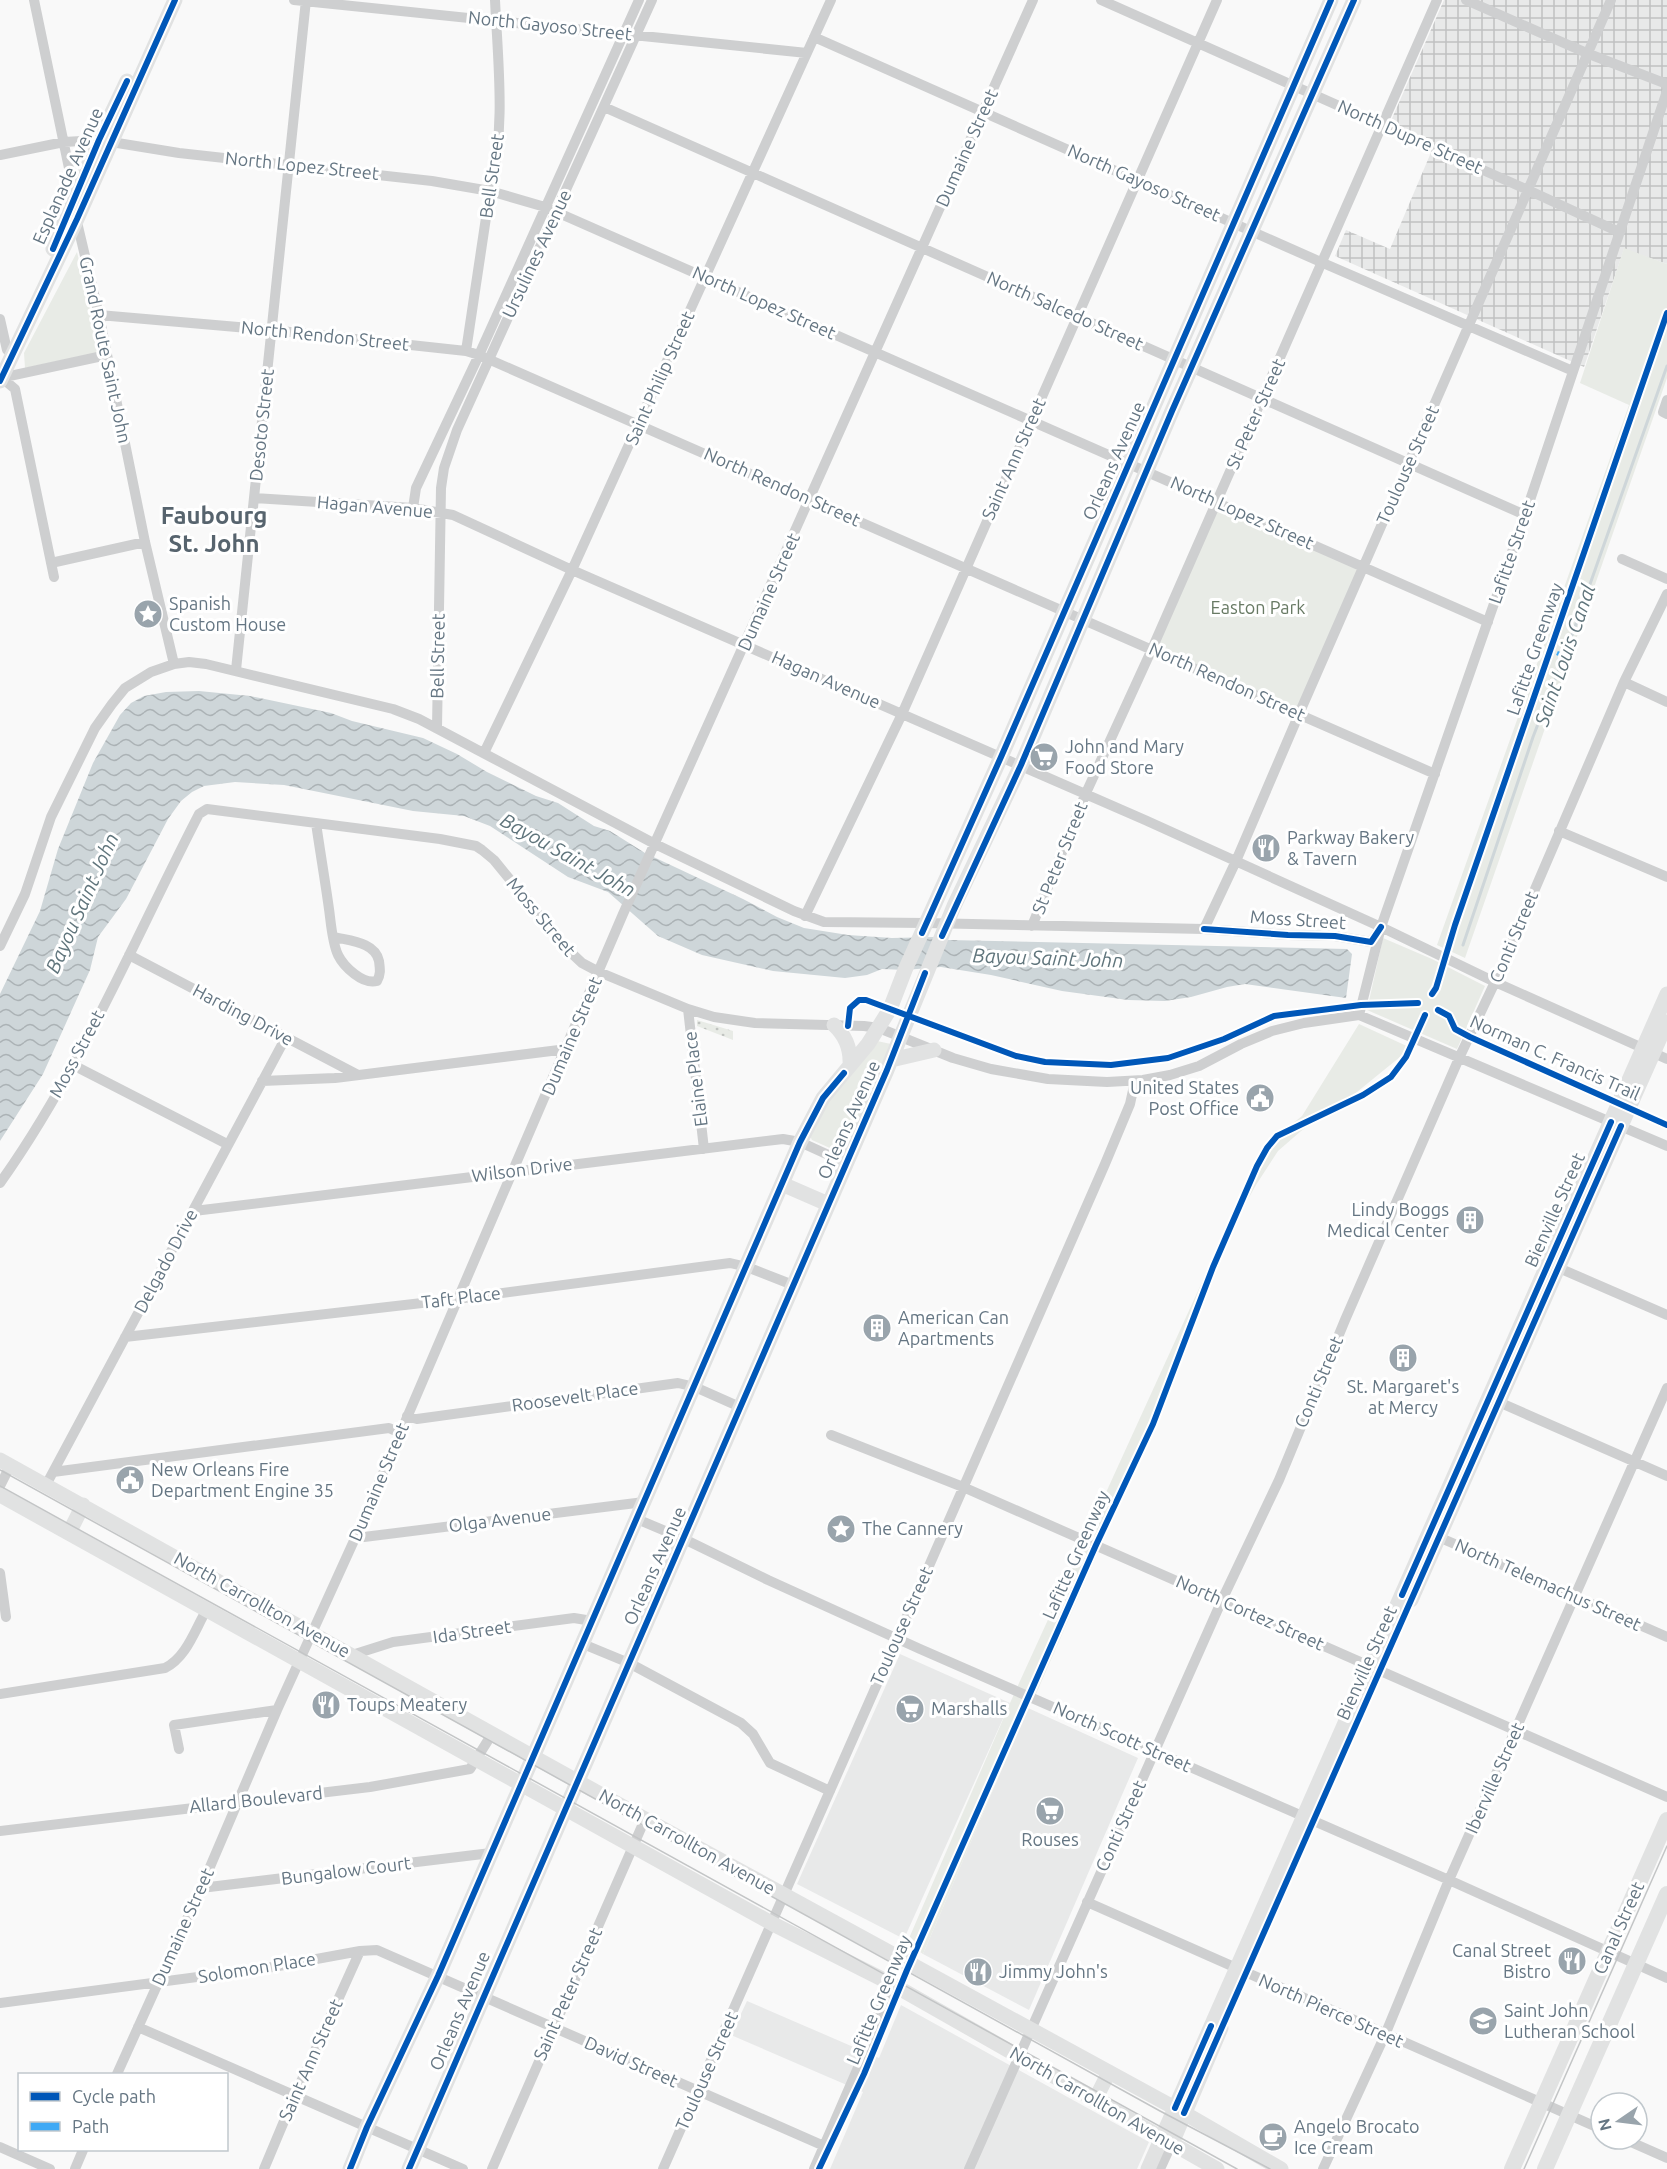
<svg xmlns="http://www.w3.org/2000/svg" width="1667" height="2169" viewBox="0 0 1667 2169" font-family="Ubuntu,sans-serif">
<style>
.built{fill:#e8e9e9}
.industrial{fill:url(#industrial-grid)}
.grass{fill:url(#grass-dots)}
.park{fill:#e8ebe6}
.water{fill:url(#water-waves)}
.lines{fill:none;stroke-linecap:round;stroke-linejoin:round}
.stream{stroke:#ced6d9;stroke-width:3}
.street{stroke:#cecfd0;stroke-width:10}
.secondary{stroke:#e1e2e2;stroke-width:15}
.primary{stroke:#e1e2e2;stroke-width:16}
.tram{stroke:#c3c5c6;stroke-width:1.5}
.quiet{stroke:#3fa9f5;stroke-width:4.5;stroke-dasharray:9 4.5;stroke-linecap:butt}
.cycleway-casing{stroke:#fff;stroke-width:10}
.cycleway{stroke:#0057b8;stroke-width:6}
.labels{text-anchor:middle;stroke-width:6;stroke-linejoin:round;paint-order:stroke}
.street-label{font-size:18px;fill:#657683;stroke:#fff}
.poi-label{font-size:18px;fill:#657683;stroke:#fff;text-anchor:start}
.park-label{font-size:18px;fill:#687a64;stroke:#fff}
.water-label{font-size:20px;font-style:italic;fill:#60757c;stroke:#fff}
.district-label{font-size:24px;font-weight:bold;fill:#57646e;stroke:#fff}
</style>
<defs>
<pattern id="industrial-grid" width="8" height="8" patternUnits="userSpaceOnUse" patternTransform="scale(1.5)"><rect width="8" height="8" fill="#e8e9e9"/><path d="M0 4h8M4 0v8" fill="none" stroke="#c0c1c2"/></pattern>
<pattern id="grass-dots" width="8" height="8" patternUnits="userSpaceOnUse" patternTransform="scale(1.5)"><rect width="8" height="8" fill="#e8ebe6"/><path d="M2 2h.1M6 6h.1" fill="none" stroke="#c0c3c0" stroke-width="1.8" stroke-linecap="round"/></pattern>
<pattern id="water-waves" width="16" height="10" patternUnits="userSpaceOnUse" patternTransform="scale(1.5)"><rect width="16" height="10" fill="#ced6d9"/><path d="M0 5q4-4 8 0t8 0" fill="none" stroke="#abb2b5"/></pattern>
</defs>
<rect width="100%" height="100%" fill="#f9f9f9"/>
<path class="built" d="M 900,1654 L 1010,1703 L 904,1939 L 797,1884 Z
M 1028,1708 L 1138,1758 L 1029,2010 L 923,1954 Z
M 747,2001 L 879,2058 L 901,2005 L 1149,2142 L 1137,2169 L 830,2169 L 863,2092 L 731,2035 Z"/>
<path class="industrial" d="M 1444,0 L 1667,0 L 1667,264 L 1624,249 L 1584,367 L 1335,256 L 1346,230 L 1390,249 L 1435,143 L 1390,123 Z"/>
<path class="grass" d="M 697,1020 L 733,1031 L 733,1040 L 697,1026 Z"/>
<path class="park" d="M 1624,248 L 1667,264 L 1667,378 L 1465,958 L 1437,945 L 1629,405 L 1580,383 Z
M 77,252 L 100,352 L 25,368 L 24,353 Z
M 1217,502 L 1363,566 L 1299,714 L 1152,649 Z
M 1383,938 L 1432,959 L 1485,986 L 1457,1049 L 1367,1010 Z
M 1359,1024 L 1411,1048 L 1357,1092 L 1301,1131 L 1278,1151 L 1256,1185 L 1243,1208 L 1208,1286 L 1193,1329 L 1168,1392 L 1036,1694 L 1034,1694 L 923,1954 L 907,1943 L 1010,1703 L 1254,1168 L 1272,1140 L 1302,1116 Z
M 877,1041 L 891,1044 L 845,1152 L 841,1153 L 812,1140 L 810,1136 L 821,1111 Z"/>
<path class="water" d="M 199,691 L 250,696 L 331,713 L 352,721 L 423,738 L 457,754 L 487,772 L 536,796 L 558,803 L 594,826 L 610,831 L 645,853 L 743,899 L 777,917 L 804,928 L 848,935 L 892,938 L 936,937 L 948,940 L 1347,949 L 1352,954 L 1346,998 L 1245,984 L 1227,987 L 1191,997 L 1165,1001 L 1128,1000 L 1062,991 L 991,975 L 941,967 L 905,970 L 882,969 L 867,975 L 845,978 L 773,971 L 702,955 L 658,936 L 608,892 L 568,877 L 490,826 L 464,816 L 413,811 L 284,785 L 235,782 L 204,786 L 192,792 L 181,801 L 168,819 L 126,899 L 98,937 L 90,970 L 43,1074 L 0,1141 L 0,994 L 40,911 L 58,849 L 93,763 L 120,715 L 131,703 L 144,696 L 166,692 Z"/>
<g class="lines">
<path class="stream" d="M 1463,945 L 1533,737 L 1571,638 L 1667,366"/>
<path class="street" d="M 34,0 L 70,173 L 73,200
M 294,0 L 807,53
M 1101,0 L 1528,190 L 1619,232
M 1466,0 L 1589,54 L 1667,84
M 814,37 L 1323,263 L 1573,371
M 604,107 L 1525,515
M 0,155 L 64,142 L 99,140 L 179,153 L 432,181 L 490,191 L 545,207 L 1488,622
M 76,218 L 99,315 L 145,542 L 174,664
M 99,315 L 272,330 L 466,351 L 479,355 L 1435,774
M 0,319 L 7,350
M 466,351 L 490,191 C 506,129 498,63 495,0
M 0,378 L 107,355
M 2,378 L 15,389 L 54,577
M 1667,400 L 1663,412 L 1667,414
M 254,498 L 413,508 L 453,515 L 572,570 L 1145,820 L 1381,927 L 1495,982 L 1667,1059
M 413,508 L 416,488 L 479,355 L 639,0
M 1622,559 L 1667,579
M 51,563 L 145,542
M 236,670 L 306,0
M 1624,682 L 1667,702
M 437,728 L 441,488 L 444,468 L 457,430 L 652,0
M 484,753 L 572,570 L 831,0
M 316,823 C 320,851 325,880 329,909 C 331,923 332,942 338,955 C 344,967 363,985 377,981 C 381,974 380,969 379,961 C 375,942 350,941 334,937
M 1559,831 L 1667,877
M 805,916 L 902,714 L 1217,0
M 1032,926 L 1086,793 L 1152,649 L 1437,0
M 1204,929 L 1236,861 L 1299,714 L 1611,0
M 0,946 L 25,894 L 51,817 L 95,728 L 112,704 L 125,688 L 151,672 L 174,664 L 189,662 L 206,664 L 393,709 L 419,719 L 655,844 L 794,911 L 824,922 L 926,923 L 1204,929 L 1288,935 L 1335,936 L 1371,942 L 1381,927
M 129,955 L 358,1075
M 688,1009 L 704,1149
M 1359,1015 L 1381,927 L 1525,515 L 1667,91
M 73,1065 L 227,1144
M 262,1081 L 335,1078 L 567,1049
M 0,1183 C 81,1069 135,938 199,814 L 207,809 L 440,839 L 476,846 L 482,850 L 494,860 L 565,947 L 582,963 L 599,972 L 688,1009 L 714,1017 L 755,1023 L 864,1026 L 879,1028 L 953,1058 L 991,1069 L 1048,1079 L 1107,1082 L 1143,1080 L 1170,1075 L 1199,1066 L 1241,1044 L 1272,1031 L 1304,1023 L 1359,1015 L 1667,1146
M 194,1211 L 783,1139 L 800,1142 L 846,1163
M 1552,1265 L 1667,1315
M 125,1337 L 457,1299 L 730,1263 L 747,1267 L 793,1285
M 1494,1400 L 1667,1476
M 407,1416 L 417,1419 L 678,1383 L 695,1387 L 740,1407
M 831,1435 L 963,1487 L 1667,1797
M 53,1472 L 389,1428 L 400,1433
M 46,1485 L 286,1037
M 0,1486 L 10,1466
M 637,1519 L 684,1539 L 768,1580 L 920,1649 L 1449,1880 L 1667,1978
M 357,1534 L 364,1537 L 644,1502
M 1434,1535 L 1667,1637
M 0,1573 L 6,1617
M 583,1644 L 629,1663 L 741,1723 L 753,1734 L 770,1763 L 830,1791
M 352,1655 L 393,1642 L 574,1618 L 592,1621
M 0,1694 L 165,1668 C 187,1657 195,1629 207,1609
M 179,1749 L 174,1725 L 277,1710
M 0,1831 L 370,1787 L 470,1769 L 492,1734
M 201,1888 L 491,1853
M 1087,1902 L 1601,2129
M 0,2003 L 273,1967 L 360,1951 L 377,1950 L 824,2146
M 138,2027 L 463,2169
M 117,2074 L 201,1888 L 277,1710 L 357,1534 L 623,914 L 1033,0
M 1624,2139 L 1667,2158
M 0,2147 L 50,2169
M 75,2169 L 83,2150
M 264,2169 L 295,2095 L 360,1951
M 492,2169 L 645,1819
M 663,2169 C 812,1835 958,1499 1105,1164 L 1130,1104 L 1135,1081
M 814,2169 L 857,2070 L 890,1983
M 969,2169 L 1222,1600 L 1279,1480 L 1345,1320 L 1460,1056 L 1495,982 L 1624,682 L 1667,594
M 1160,2169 L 1172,2143
M 1323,2169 L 1385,2035 L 1449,1880 L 1667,1388"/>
<path class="secondary" d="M 53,249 L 99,140 L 127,81
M 0,381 L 77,219 L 175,0
M 834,1025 C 846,1036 851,1050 850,1066
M 891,1060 L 934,1050
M 782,1184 L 828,1204
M 0,1460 L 645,1819 L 1184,2113 L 1281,2169
M 0,1495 L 773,1924 L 890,1983 L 1217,2169
M 69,1533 L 83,1505
M 1411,1600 L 1667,1022
M 1095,2100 L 1109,2072
M 1172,2143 L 1221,2028
M 350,2169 L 367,2127 L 438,1976 L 800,1142 L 823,1098 L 868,1044 L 890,1009 L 905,970 L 1001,757 L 1331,0
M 409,2169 L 887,1070 L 954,906 L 1021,765 L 1172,411 L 1354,0
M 1148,2169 L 1667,994"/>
<path class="primary" d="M 1512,2169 L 1667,1820
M 1545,2169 L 1667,1894"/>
<path class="tram" d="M 0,1470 L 1160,2111 L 1270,2169
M 0,1486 L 1237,2169
M 1524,2169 L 1667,1846"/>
<path class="quiet" d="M 1557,653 L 1571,659"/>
<g class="cycleway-casing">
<path id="cycleway" d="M 53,249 L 99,140 L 127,81
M 0,381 L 77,219 L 175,0
M 1204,929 L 1288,935 L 1335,936 L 1371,942 L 1381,927
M 922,933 L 1001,757 L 1331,0
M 942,936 L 1021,765 L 1172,411 L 1354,0
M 1432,994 L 1436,988 L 1455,925 L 1667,313
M 1438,1010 L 1449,1016 L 1455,1029 L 1470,1037 L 1667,1125
M 848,1026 L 850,1008 L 859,1000 L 866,1000 L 1016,1056 L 1045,1062 L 1111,1065 L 1168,1058 L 1224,1039 L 1274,1016 L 1361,1005 L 1418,1003
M 1402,1595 L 1611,1122
M 1175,2108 L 1211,2026
M 1184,2113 L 1621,1126
M 350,2169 L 367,2127 L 438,1976 L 800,1142 L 823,1098 L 844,1073
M 409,2169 L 887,1070 L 925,973
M 819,2169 L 864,2074 L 907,1970 L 1096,1545 L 1153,1424 L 1213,1267 L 1257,1166 L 1267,1148 L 1277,1136 L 1363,1095 L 1391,1077 L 1406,1057 L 1425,1015"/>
</g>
<use href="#cycleway" class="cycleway"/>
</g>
<defs>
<g id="sight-disc" transform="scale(1.5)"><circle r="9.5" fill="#99a4ac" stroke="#fff"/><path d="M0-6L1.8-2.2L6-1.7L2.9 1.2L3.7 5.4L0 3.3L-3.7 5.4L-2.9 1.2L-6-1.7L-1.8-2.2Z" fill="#fff"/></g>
<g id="supermarket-disc" transform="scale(1.5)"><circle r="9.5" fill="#99a4ac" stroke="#fff"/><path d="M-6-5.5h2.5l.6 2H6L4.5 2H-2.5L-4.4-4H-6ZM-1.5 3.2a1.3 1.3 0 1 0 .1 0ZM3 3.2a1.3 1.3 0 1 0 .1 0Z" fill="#fff"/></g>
<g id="restaurant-disc" transform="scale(1.5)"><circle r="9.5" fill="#99a4ac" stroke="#fff"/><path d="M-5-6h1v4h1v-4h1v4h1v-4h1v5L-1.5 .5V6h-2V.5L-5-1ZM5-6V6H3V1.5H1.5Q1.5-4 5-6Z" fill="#fff"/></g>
<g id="civic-disc" transform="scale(1.5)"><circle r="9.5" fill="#99a4ac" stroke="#fff"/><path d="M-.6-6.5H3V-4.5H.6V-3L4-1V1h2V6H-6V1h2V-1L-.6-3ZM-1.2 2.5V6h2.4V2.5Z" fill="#fff"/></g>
<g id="building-disc" transform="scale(1.5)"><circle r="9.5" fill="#99a4ac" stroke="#fff"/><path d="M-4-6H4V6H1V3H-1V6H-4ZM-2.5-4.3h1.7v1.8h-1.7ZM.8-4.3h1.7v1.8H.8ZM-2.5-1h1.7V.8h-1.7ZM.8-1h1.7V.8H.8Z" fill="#fff"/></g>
<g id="school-disc" transform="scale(1.5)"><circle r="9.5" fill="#99a4ac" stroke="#fff"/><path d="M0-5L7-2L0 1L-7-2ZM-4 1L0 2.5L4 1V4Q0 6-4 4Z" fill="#fff"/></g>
<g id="cafe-disc" transform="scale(1.5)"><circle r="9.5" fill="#99a4ac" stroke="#fff"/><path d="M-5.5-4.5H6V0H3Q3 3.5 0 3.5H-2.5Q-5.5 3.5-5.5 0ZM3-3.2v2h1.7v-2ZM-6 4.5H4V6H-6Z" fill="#fff"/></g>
</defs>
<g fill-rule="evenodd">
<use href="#sight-disc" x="148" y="614"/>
<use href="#supermarket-disc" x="1044" y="757"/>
<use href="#restaurant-disc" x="1266" y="848"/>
<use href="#civic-disc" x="1260" y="1098"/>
<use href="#building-disc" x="1470" y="1220"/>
<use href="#building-disc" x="877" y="1328"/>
<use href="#building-disc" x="1403" y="1358"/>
<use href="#civic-disc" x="130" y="1480"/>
<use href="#sight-disc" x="841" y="1529"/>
<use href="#restaurant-disc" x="326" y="1705"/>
<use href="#supermarket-disc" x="910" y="1709"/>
<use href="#supermarket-disc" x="1050" y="1811"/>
<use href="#restaurant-disc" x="1572" y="1961"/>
<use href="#restaurant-disc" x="978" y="1972"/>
<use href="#school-disc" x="1483" y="2021"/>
<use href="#cafe-disc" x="1273" y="2137"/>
</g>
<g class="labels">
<g class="street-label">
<text transform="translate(550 26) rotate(6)" y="6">North Gayoso Street</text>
<text transform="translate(1410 137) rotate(24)" y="6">North Dupre Street</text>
<text transform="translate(967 148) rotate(-66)" y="6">Dumaine Street</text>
<text transform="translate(302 166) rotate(6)" y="6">North Lopez Street</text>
<text transform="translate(68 176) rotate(-66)" y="6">Esplanade Avenue</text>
<text transform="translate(492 176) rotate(-82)" y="6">Bell Street</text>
<text transform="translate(1144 183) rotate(24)" y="6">North Gayoso Street</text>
<text transform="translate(537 254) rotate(-65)" y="6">Ursulines Avenue</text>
<text transform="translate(764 303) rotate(24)" y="6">North Lopez Street</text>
<text transform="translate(1065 311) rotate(24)" y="6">North Salcedo Street</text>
<text transform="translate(325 336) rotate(6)" y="6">North Rendon Street</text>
<text transform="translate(105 350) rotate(78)" y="6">Grand Route Saint John</text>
<text transform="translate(660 378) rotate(-66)" y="6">Saint Philip Street</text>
<text transform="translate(1256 414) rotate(-66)" y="6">St Peter Street</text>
<text transform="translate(262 425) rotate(-84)" y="6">Desoto Street</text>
<text transform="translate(1014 459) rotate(-66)" y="6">Saint Ann Street</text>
<text transform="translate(1114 461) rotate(-66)" y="6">Orleans Avenue</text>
<text transform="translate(1408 465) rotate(-66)" y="6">Toulouse Street</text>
<text transform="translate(782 487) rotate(24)" y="6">North Rendon Street</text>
<text transform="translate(375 507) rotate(5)" y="6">Hagan Avenue</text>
<text transform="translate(1242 513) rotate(24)" y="6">North Lopez Street</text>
<text transform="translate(1512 552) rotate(-71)" y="6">Lafitte Street</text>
<text transform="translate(769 592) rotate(-66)" y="6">Dumaine Street</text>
<text transform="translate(1535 649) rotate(-71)" y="6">Lafitte Greenway</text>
<text transform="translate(438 656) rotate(-89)" y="6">Bell Street</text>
<text transform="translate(826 680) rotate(24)" y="6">Hagan Avenue</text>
<text transform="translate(1227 682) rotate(24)" y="6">North Rendon Street</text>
<text transform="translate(1060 858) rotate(-68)" y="6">St Peter Street</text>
<text transform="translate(541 917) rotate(50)" y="6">Moss Street</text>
<text transform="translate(1298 920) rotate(4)" y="6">Moss Street</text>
<text transform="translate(1514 937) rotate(-67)" y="6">Conti Street</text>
<text transform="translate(243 1015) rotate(28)" y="6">Harding Drive</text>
<text transform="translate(572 1036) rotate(-67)" y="6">Dumaine Street</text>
<text transform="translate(77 1054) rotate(-62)" y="6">Moss Street</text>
<text transform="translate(1555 1058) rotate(24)" y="6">Norman C. Francis Trail</text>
<text transform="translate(696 1079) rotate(-97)" y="6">Elaine Place</text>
<text transform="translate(849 1120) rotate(-66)" y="6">Orleans Avenue</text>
<text transform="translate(522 1170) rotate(-7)" y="6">Wilson Drive</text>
<text transform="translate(1555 1210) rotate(-66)" y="6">Bienville Street</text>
<text transform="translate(166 1261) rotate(-62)" y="6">Delgado Drive</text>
<text transform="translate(461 1298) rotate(-7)" y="6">Taft Place</text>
<text transform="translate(1319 1382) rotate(-67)" y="6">Conti Street</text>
<text transform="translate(575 1397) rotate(-8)" y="6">Roosevelt Place</text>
<text transform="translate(379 1482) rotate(-67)" y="6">Dumaine Street</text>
<text transform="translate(500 1520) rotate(-7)" y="6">Olga Avenue</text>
<text transform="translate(1076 1555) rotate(-66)" y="6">Lafitte Greenway</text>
<text transform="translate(655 1566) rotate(-66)" y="6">Orleans Avenue</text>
<text transform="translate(1548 1585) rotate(24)" y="6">North Telemachus Street</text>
<text transform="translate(262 1605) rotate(29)" y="6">North Carrollton Avenue</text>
<text transform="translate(1250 1613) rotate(24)" y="6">North Cortez Street</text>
<text transform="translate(902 1626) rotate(-66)" y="6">Toulouse Street</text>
<text transform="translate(472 1632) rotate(-8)" y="6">Ida Street</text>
<text transform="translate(1367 1663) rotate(-66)" y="6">Bienville Street</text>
<text transform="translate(1122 1737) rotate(24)" y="6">North Scott Street</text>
<text transform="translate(1495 1778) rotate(-66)" y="6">Iberville Street</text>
<text transform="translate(256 1800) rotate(-6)" y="6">Allard Boulevard</text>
<text transform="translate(1121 1826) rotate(-66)" y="6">Conti Street</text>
<text transform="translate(687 1842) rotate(29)" y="6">North Carrollton Avenue</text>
<text transform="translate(346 1871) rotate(-7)" y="6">Bungalow Court</text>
<text transform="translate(183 1927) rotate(-66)" y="6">Dumaine Street</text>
<text transform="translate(1619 1928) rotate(-66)" y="6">Canal Street</text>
<text transform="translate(257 1968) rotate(-9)" y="6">Solomon Place</text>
<text transform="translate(568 1994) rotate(-66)" y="6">Saint Peter Street</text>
<text transform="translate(879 2000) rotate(-67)" y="6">Lafitte Greenway</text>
<text transform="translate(460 2011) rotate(-67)" y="6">Orleans Avenue</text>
<text transform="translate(1331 2011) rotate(24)" y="6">North Pierce Street</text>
<text transform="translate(311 2060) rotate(-66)" y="6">Saint Ann Street</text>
<text transform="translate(631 2062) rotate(24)" y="6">David Street</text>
<text transform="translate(707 2071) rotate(-66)" y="6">Toulouse Street</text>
<text transform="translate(1097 2101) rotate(30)" y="6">North Carrollton Avenue</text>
</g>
<g class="poi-label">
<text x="169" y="610">Spanish<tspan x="169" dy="21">Custom House</tspan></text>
<text x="1065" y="753">John and Mary<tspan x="1065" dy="21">Food Store</tspan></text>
<text x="1287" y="844">Parkway Bakery<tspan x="1287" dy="21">&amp; Tavern</tspan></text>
<text x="1239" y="1094" text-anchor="end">United States<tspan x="1239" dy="21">Post Office</tspan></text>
<text x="1449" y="1216" text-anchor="end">Lindy Boggs<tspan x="1449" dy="21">Medical Center</tspan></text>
<text x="898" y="1324">American Can<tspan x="898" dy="21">Apartments</tspan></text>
<text x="1403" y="1393" text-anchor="middle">St. Margaret's<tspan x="1403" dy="21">at Mercy</tspan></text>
<text x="151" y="1476">New Orleans Fire<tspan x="151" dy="21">Department Engine 35</tspan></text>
<text x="862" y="1535">The Cannery</text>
<text x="347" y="1711">Toups Meatery</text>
<text x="931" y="1715">Marshalls</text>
<text x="1050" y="1846" text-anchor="middle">Rouses</text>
<text x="1551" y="1957" text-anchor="end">Canal Street<tspan x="1551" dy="21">Bistro</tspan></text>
<text x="999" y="1978">Jimmy John's</text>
<text x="1504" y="2017">Saint John<tspan x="1504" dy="21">Lutheran School</tspan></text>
<text x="1294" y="2133">Angelo Brocato<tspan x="1294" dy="21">Ice Cream</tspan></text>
</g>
<g class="park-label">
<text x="1258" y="614">Easton Park</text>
</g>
<g class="water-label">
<text transform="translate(1565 655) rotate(-71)" y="7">Saint Louis Canal</text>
<text transform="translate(568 855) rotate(29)" y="7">Bayou Saint John</text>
<text transform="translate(82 903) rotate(-66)" y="7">Bayou Saint John</text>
<text transform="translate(1048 958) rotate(2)" y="7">Bayou Saint John</text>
</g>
<g class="district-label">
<text x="214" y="524">Faubourg<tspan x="214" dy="28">St. John</tspan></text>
</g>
</g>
<rect x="18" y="2073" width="210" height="78" fill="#ffffff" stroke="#c1c8cd" stroke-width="1.5"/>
<rect x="30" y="2092" width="30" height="9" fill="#0057b8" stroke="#c1c8cd" stroke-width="1.5"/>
<text x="72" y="2103" font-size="18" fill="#657683">Cycle path</text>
<rect x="30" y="2122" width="30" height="9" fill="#3fa9f5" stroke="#c1c8cd" stroke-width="1.5"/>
<text x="72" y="2133" font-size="18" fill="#657683">Path</text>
<g transform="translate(1619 2121) rotate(256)"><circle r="28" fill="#ffffff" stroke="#c1c8cd" stroke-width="1.5"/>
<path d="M0-4.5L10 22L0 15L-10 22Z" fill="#99a4ac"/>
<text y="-9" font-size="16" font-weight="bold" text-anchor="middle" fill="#657683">N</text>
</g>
</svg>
